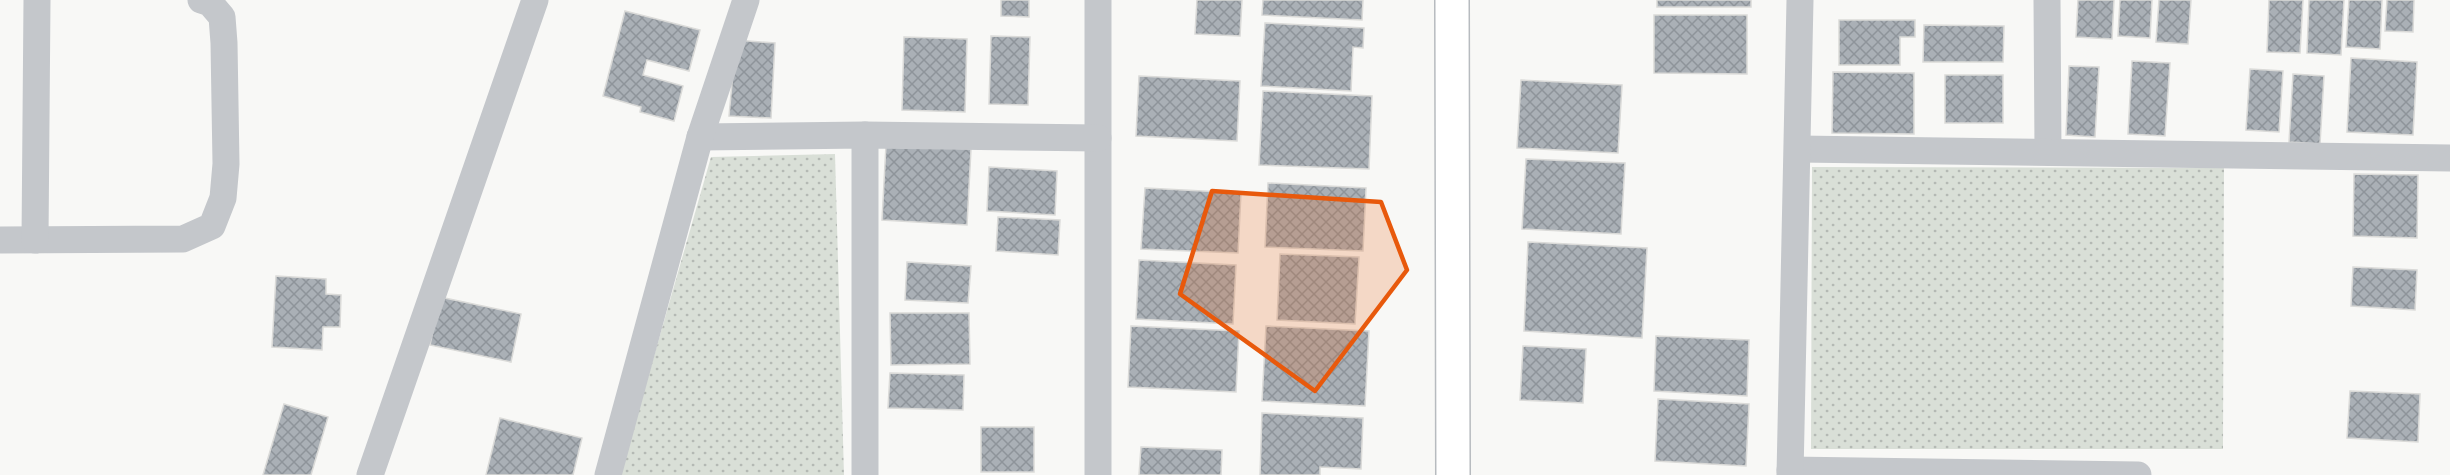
<svg xmlns="http://www.w3.org/2000/svg" width="2450" height="475" font-family="Manrope,sans-serif">
  <style>
    .grass { fill: url(#grass-dots) }
    .building { fill: url(#building-cross-hatch); stroke: #dadad8; stroke-width: 1.5 }
    .lines { fill: none; stroke-linecap: round; stroke-linejoin: round }
    .secondary-casing { stroke: #b7bbbf; stroke-width: 36 }
    .street { stroke: #c4c7cb; stroke-width: 27 }
    .secondary { stroke: #fff; stroke-width: 33 }
    .marked { fill: #e8590c; fill-opacity: 0.2; stroke: #e8590c; stroke-width: 4.5; stroke-linejoin: round }
  </style>
  <defs>
    <pattern id="grass-dots" width="8" height="8" patternUnits="userSpaceOnUse" patternTransform="scale(1.5)"><rect width="8" height="8" fill="#d9dfd7"/><path d="M2 2h.1M6 6h.1" fill="none" stroke="#b4b9b4" stroke-width="1.8" stroke-linecap="round"/></pattern>
    <pattern id="building-cross-hatch" width="8" height="8" patternUnits="userSpaceOnUse" patternTransform="scale(1.5)"><rect width="8" height="8" fill="#aab0b6"/><path d="M0 0l8 8M0 8l8-8" fill="none" stroke="#8e949a"/></pattern>
  </defs>
  <rect width="100%" height="100%" fill="#f8f8f6"/>
  <g class="grass">
    <path d="M 835,154 L 844,475 L 620,475 L 711,157 Z"/>
    <path d="M 1812,167 L 2224,168 L 2223,449 L 1811,449 Z"/>
  </g>
  <g class="building">
    <path d="M 1001,0 L 1029,0 L 1029,17 L 1001,16 Z"/>
    <path d="M 1197,0 L 1242,0 L 1240,36 L 1195,34 Z"/>
    <path d="M 1263,0 L 1363,0 L 1362,20 L 1262,15 Z"/>
    <rect x="1657" y="0" width="94" height="7"/>
    <path d="M 2078,0 L 2114,0 L 2112,39 L 2076,37 Z"/>
    <path d="M 2120,0 L 2152,0 L 2150,38 L 2118,36 Z"/>
    <path d="M 2159,0 L 2191,0 L 2188,44 L 2156,42 Z"/>
    <path d="M 2269,0 L 2303,0 L 2300,53 L 2267,52 Z"/>
    <path d="M 2309,0 L 2344,0 L 2341,55 L 2307,53 Z"/>
    <path d="M 2349,0 L 2382,0 L 2380,49 L 2346,47 Z"/>
    <path d="M 2387,0 L 2414,0 L 2413,32 L 2385,31 Z"/>
    <path d="M 625,11 L 700,30 L 689,71 L 647,60 L 643,75 L 683,86 L 674,121 L 640,112 L 641,107 L 603,96 Z"/>
    <path d="M 1654,15 L 1747,15 L 1747,74 L 1654,73 Z"/>
    <path d="M 1839,20 L 1915,20 L 1915,37 L 1900,37 L 1900,65 L 1839,65 Z"/>
    <path d="M 1265,23 L 1364,28 L 1363,48 L 1353,47 L 1351,91 L 1261,86 Z"/>
    <path d="M 1924,25 L 2004,26 L 2003,62 L 1923,62 Z"/>
    <path d="M 991,36 L 1030,37 L 1028,105 L 989,104 Z"/>
    <path d="M 904,37 L 967,39 L 965,112 L 902,110 Z"/>
    <path d="M 736,40 L 775,43 L 771,118 L 729,116 Z"/>
    <path d="M 2351,58 L 2417,62 L 2413,135 L 2347,132 Z"/>
    <path d="M 2132,61 L 2170,63 L 2165,136 L 2128,134 Z"/>
    <path d="M 2069,66 L 2099,67 L 2095,137 L 2066,135 Z"/>
    <path d="M 2250,69 L 2283,71 L 2279,132 L 2246,130 Z"/>
    <path d="M 1833,72 L 1914,73 L 1914,134 L 1832,133 Z"/>
    <path d="M 2293,74 L 2324,76 L 2320,144 L 2289,142 Z"/>
    <rect x="1945" y="75" width="58" height="48"/>
    <path d="M 1139,76 L 1240,81 L 1237,141 L 1136,136 Z"/>
    <path d="M 1521,80 L 1622,85 L 1618,153 L 1517,148 Z"/>
    <path d="M 1263,91 L 1372,96 L 1369,169 L 1259,165 Z"/>
    <path d="M 886,145 L 971,149 L 967,225 L 882,220 Z"/>
    <path d="M 1526,159 L 1625,163 L 1621,234 L 1522,229 Z"/>
    <path d="M 989,167 L 1057,171 L 1055,215 L 987,211 Z"/>
    <path d="M 2354,174 L 2418,175 L 2417,238 L 2353,236 Z"/>
    <path d="M 1268,183 L 1366,188 L 1363,251 L 1265,247 Z"/>
    <path d="M 1145,188 L 1241,193 L 1238,253 L 1141,249 Z"/>
    <path d="M 998,217 L 1060,220 L 1058,255 L 996,251 Z"/>
    <path d="M 1528,242 L 1647,248 L 1642,338 L 1524,331 Z"/>
    <path d="M 1280,254 L 1359,257 L 1355,324 L 1277,320 Z"/>
    <path d="M 1139,260 L 1236,265 L 1233,324 L 1136,319 Z"/>
    <path d="M 907,262 L 971,266 L 968,303 L 905,300 Z"/>
    <path d="M 2353,267 L 2417,270 L 2415,310 L 2351,306 Z"/>
    <path d="M 276,276 L 326,279 L 326,294 L 341,295 L 340,327 L 323,327 L 322,350 L 272,347 Z"/>
    <path d="M 440,297 L 521,314 L 511,362 L 430,345 Z"/>
    <path d="M 890,313 L 969,313 L 970,364 L 891,365 Z"/>
    <path d="M 1131,326 L 1239,331 L 1236,392 L 1128,387 Z"/>
    <path d="M 1266,326 L 1369,331 L 1365,406 L 1262,401 Z"/>
    <path d="M 1656,336 L 1749,340 L 1747,396 L 1654,391 Z"/>
    <path d="M 1523,346 L 1586,349 L 1583,403 L 1520,400 Z"/>
    <path d="M 890,373 L 964,375 L 963,410 L 888,408 Z"/>
    <path d="M 2350,391 L 2420,394 L 2418,442 L 2347,438 Z"/>
    <path d="M 1658,399 L 1749,404 L 1746,466 L 1655,461 Z"/>
    <path d="M 284,404 L 328,417 L 311,475 L 263,475 Z"/>
    <path d="M 1262,413 L 1363,418 L 1361,469 L 1320,467 L 1320,475 L 1260,475 Z"/>
    <path d="M 500,418 L 582,438 L 573,475 L 486,475 Z"/>
    <rect x="981" y="427" width="53" height="45"/>
    <path d="M 1141,447 L 1222,450 L 1221,475 L 1139,475 Z"/>
  </g>
  <g class="lines">
    <g class="secondary-casing">
      <path id="secondary" d="M 1452,0 L 1453,475"/>
    </g>
    <g class="street">
      <path d="M 1098,0 L 1098,475"/>
      <path d="M 2047,0 L 2048,152"/>
      <path d="M 865,135 L 865,475"/>
      <path d="M 700,137 L 865,135 L 1098,138"/>
      <path d="M 1799,149 L 2450,158"/>
      <path d="M 0,240 L 183,239 L 212,226 L 223,198 L 226,164 L 224,43 L 222,17 L 210,3 L 201,0"/>
      <path d="M 35,240 L 37,0"/>
      <path d="M 1790,470 L 2138,475"/>
      <path d="M 370,475 L 535,0"/>
      <path d="M 608,475 L 700,137 L 746,0"/>
      <path d="M 1790,475 L 1800,0"/>
    </g>
    <use href="#secondary" class="secondary"/>
  </g>
  <path class="marked" d="M 1212,191 L 1381,202 L 1407,270 L 1315,391 L 1180,294 Z"/>
</svg>
